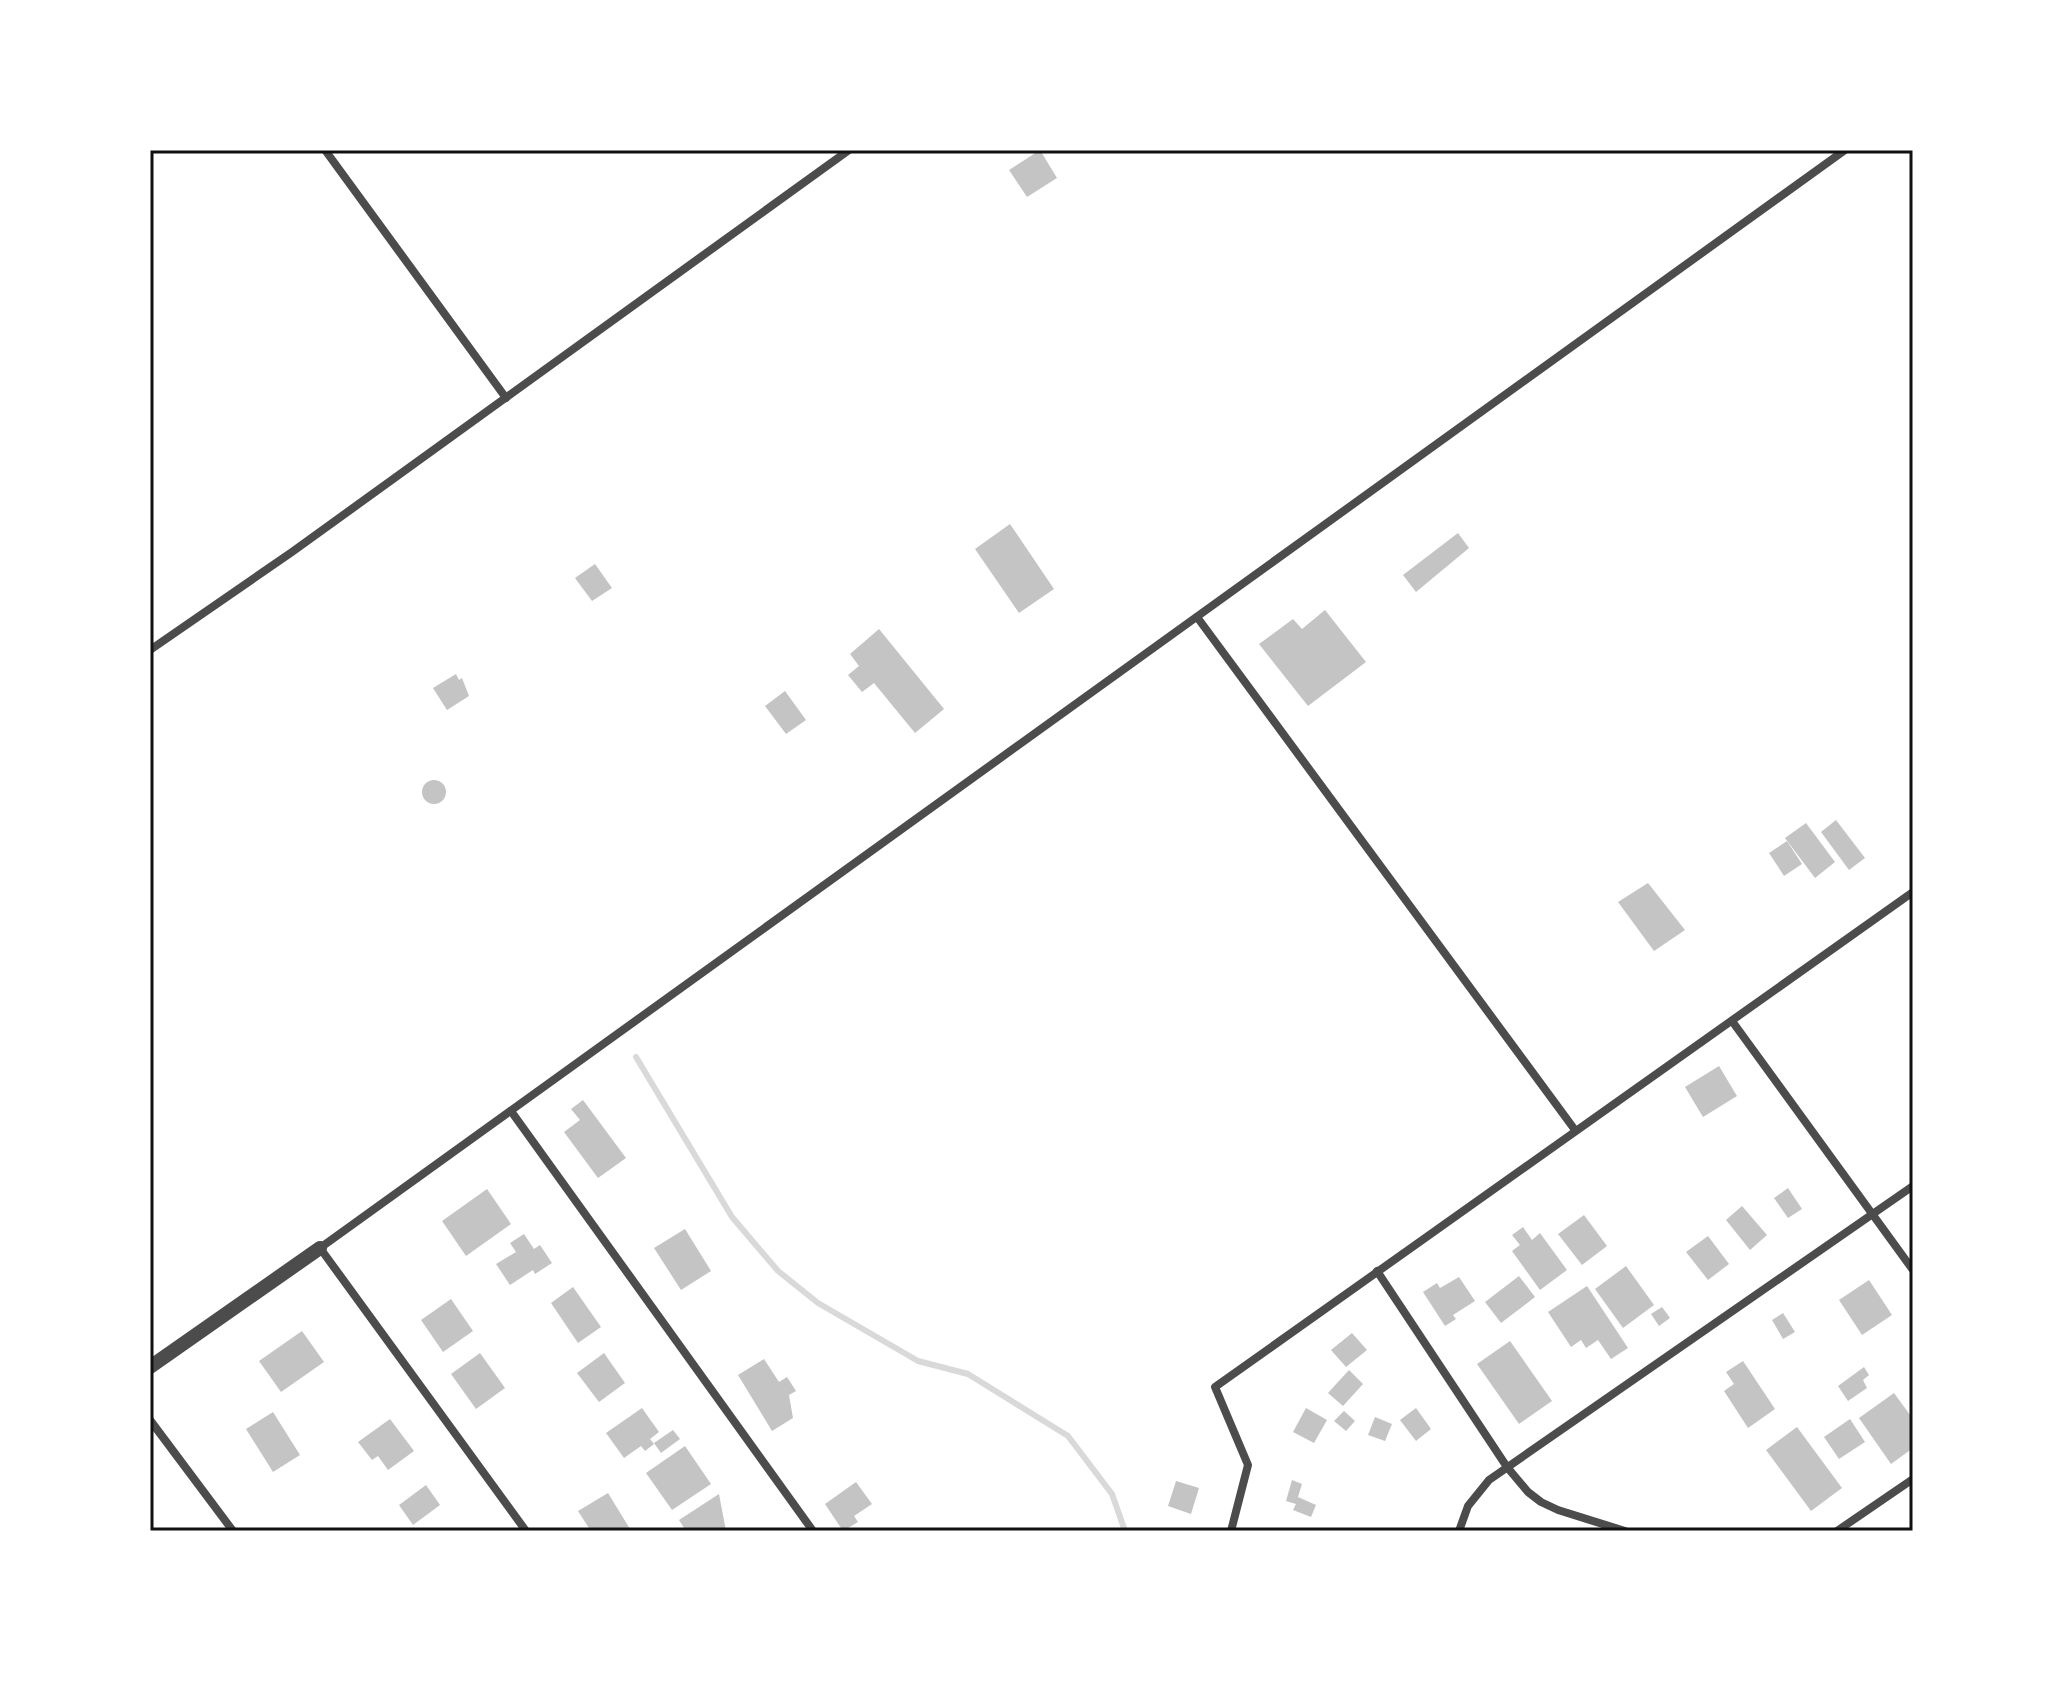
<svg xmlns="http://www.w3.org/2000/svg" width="2063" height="1681" font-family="'IBM Plex Serif',serif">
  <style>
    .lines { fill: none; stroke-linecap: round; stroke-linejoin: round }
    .stream { stroke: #d9d9d9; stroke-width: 6 }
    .building { fill: #c4c4c4 }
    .minor { stroke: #4c4c4c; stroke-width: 8 }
    .tertiary { stroke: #4c4c4c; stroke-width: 14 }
    .neatline { fill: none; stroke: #111; stroke-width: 3 }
  </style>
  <rect width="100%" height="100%" fill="#fff"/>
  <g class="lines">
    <path class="stream" d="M 636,1057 L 732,1217 L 778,1271 L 818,1303 L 918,1361 L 968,1374 L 1068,1436 L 1112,1494 L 1125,1531"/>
  </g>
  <g class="building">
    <path d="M 1040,150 L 1057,178 L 1027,197 L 1009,170 Z"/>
    <path d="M 1010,524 L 1054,589 L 1019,613 L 975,549 Z"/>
    <path d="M 1458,533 L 1469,548 L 1416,592 L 1403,575 Z"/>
    <path d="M 595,564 L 612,588 L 592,601 L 575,578 Z"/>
    <path d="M 1325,610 L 1366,662 L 1308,706 L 1259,644 L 1293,619 L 1302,629 Z"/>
    <path d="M 879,629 L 944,709 L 915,733 L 874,683 L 862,692 L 848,675 L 859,666 L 850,654 Z"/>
    <path d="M 456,674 L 459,680 L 462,678 L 469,696 L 447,710 L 433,688 Z"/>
    <path d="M 785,691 L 806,720 L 786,734 L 765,706 Z"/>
    <circle cx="434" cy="792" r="12"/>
    <path d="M 1836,820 L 1865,858 L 1849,870 L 1821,832 Z"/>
    <path d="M 1806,823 L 1835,862 L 1815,878 L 1785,838 Z"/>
    <path d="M 1787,841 L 1802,864 L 1784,876 L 1769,853 Z"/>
    <path d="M 1648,883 L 1685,930 L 1654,951 L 1618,902 Z"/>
    <path d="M 1719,1066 L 1737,1096 L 1703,1117 L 1685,1087 Z"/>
    <path d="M 583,1100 L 626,1158 L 598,1178 L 564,1132 L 580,1120 L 571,1109 Z"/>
    <path d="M 1788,1188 L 1802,1209 L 1788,1218 L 1774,1198 Z"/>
    <path d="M 487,1189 L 511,1224 L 466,1256 L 442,1221 Z"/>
    <path d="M 1742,1206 L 1767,1235 L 1750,1250 L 1726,1220 Z"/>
    <path d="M 1584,1215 L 1607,1246 L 1582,1265 L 1558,1234 Z"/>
    <path d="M 1523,1227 L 1532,1240 L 1540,1233 L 1567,1270 L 1540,1290 L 1512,1251 L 1520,1245 L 1512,1235 Z"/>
    <path d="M 685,1229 L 711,1271 L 681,1290 L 654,1248 Z"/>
    <path d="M 524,1234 L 534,1249 L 540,1245 L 552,1263 L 535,1274 L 533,1270 L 510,1285 L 496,1264 L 516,1252 L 510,1243 Z"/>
    <path d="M 1708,1236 L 1729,1264 L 1708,1280 L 1686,1252 Z"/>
    <path d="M 1626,1266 L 1654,1305 L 1623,1328 L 1595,1289 Z"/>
    <path d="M 1519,1276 L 1535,1297 L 1501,1323 L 1485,1302 Z"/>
    <path d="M 1459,1277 L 1475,1301 L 1453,1315 L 1456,1319 L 1445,1326 L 1423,1292 L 1437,1283 L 1440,1288 Z"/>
    <path d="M 1869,1280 L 1892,1315 L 1862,1335 L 1839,1300 Z"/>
    <path d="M 1587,1286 L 1628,1348 L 1611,1359 L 1598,1340 L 1586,1348 L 1581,1340 L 1571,1347 L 1548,1312 Z"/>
    <path d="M 573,1287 L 601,1327 L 578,1343 L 551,1303 Z"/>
    <path d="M 451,1299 L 473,1331 L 443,1352 L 421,1320 Z"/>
    <path d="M 1662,1307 L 1670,1318 L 1659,1326 L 1651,1314 Z"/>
    <path d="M 1783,1313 L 1795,1332 L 1783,1339 L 1772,1320 Z"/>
    <path d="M 302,1331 L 324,1362 L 281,1392 L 259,1361 Z"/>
    <path d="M 1352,1333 L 1367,1350 L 1346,1367 L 1331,1350 Z"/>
    <path d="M 1510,1341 L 1552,1401 L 1519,1424 L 1477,1364 Z"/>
    <path d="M 480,1353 L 505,1388 L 476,1409 L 451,1374 Z"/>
    <path d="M 604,1353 L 625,1383 L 599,1402 L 577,1373 Z"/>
    <path d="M 764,1359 L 779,1382 L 787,1377 L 796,1391 L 789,1395 L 793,1418 L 772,1431 L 738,1375 Z"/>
    <path d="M 1743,1361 L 1775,1409 L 1748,1428 L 1724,1391 L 1734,1384 L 1726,1372 Z"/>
    <path d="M 1864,1367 L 1869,1375 L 1863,1380 L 1867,1388 L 1848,1401 L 1838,1386 Z"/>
    <path d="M 1349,1370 L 1363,1384 L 1343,1406 L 1328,1393 Z"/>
    <path d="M 1894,1393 L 1913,1419 L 1913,1448 L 1891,1464 L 1859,1418 Z"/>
    <path d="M 642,1408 L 659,1432 L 650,1439 L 654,1444 L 645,1451 L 641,1446 L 624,1458 L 606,1433 Z"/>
    <path d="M 1306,1408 L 1327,1420 L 1314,1443 L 1293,1432 Z"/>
    <path d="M 1416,1408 L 1431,1429 L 1416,1441 L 1400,1420 Z"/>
    <path d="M 1344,1411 L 1355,1421 L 1346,1431 L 1334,1421 Z"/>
    <path d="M 273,1412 L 300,1455 L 273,1472 L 246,1429 Z"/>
    <path d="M 1375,1417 L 1392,1424 L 1385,1441 L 1368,1435 Z"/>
    <path d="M 390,1419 L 414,1451 L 388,1470 L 378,1456 L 372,1460 L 358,1442 Z"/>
    <path d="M 1850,1419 L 1865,1442 L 1839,1459 L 1824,1437 Z"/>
    <path d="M 1797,1427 L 1842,1488 L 1811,1511 L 1766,1450 Z"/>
    <path d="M 673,1430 L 680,1439 L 661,1453 L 654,1443 Z"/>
    <path d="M 685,1446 L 711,1484 L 672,1510 L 646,1473 Z"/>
    <path d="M 1292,1480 L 1302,1484 L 1298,1497 L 1316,1505 L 1311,1517 L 1293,1510 L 1296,1504 L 1286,1501 Z"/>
    <path d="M 1176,1481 L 1199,1488 L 1191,1514 L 1168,1506 Z"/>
    <path d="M 856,1482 L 872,1504 L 854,1516 L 858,1522 L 843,1531 L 825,1504 Z"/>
    <path d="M 426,1485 L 440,1505 L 413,1525 L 399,1505 Z"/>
    <path d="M 608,1493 L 630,1529 L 584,1531 L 589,1528 L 578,1511 Z"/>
    <path d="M 719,1494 L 726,1531 L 686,1531 L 679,1520 Z"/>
  </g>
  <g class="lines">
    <g class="minor">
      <path d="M 325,150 L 506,398"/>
      <path d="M 1197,617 L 1575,1130"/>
      <path d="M 150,650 L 292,552 L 849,150"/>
      <path d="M 1732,1021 L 1913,1270"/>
      <path d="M 511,1111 L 813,1531"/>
      <path d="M 1377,1271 L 1507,1467 L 1528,1492 L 1541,1502 L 1558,1510 L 1625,1531"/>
      <path d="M 150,1420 L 233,1531"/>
      <path d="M 526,1531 L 320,1248 L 1845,150"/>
      <path d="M 1231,1531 L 1248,1465 L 1215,1387 L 1913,892"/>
      <path d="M 1459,1531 L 1468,1506 L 1489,1480 L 1913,1186"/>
      <path d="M 1837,1531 L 1913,1479"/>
    </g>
    <path class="tertiary" d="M 150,1367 L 320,1248"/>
  </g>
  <rect width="2063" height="1681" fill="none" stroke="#ffffff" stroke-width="304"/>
  <rect x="152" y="152" width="1759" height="1377" class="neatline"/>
</svg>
